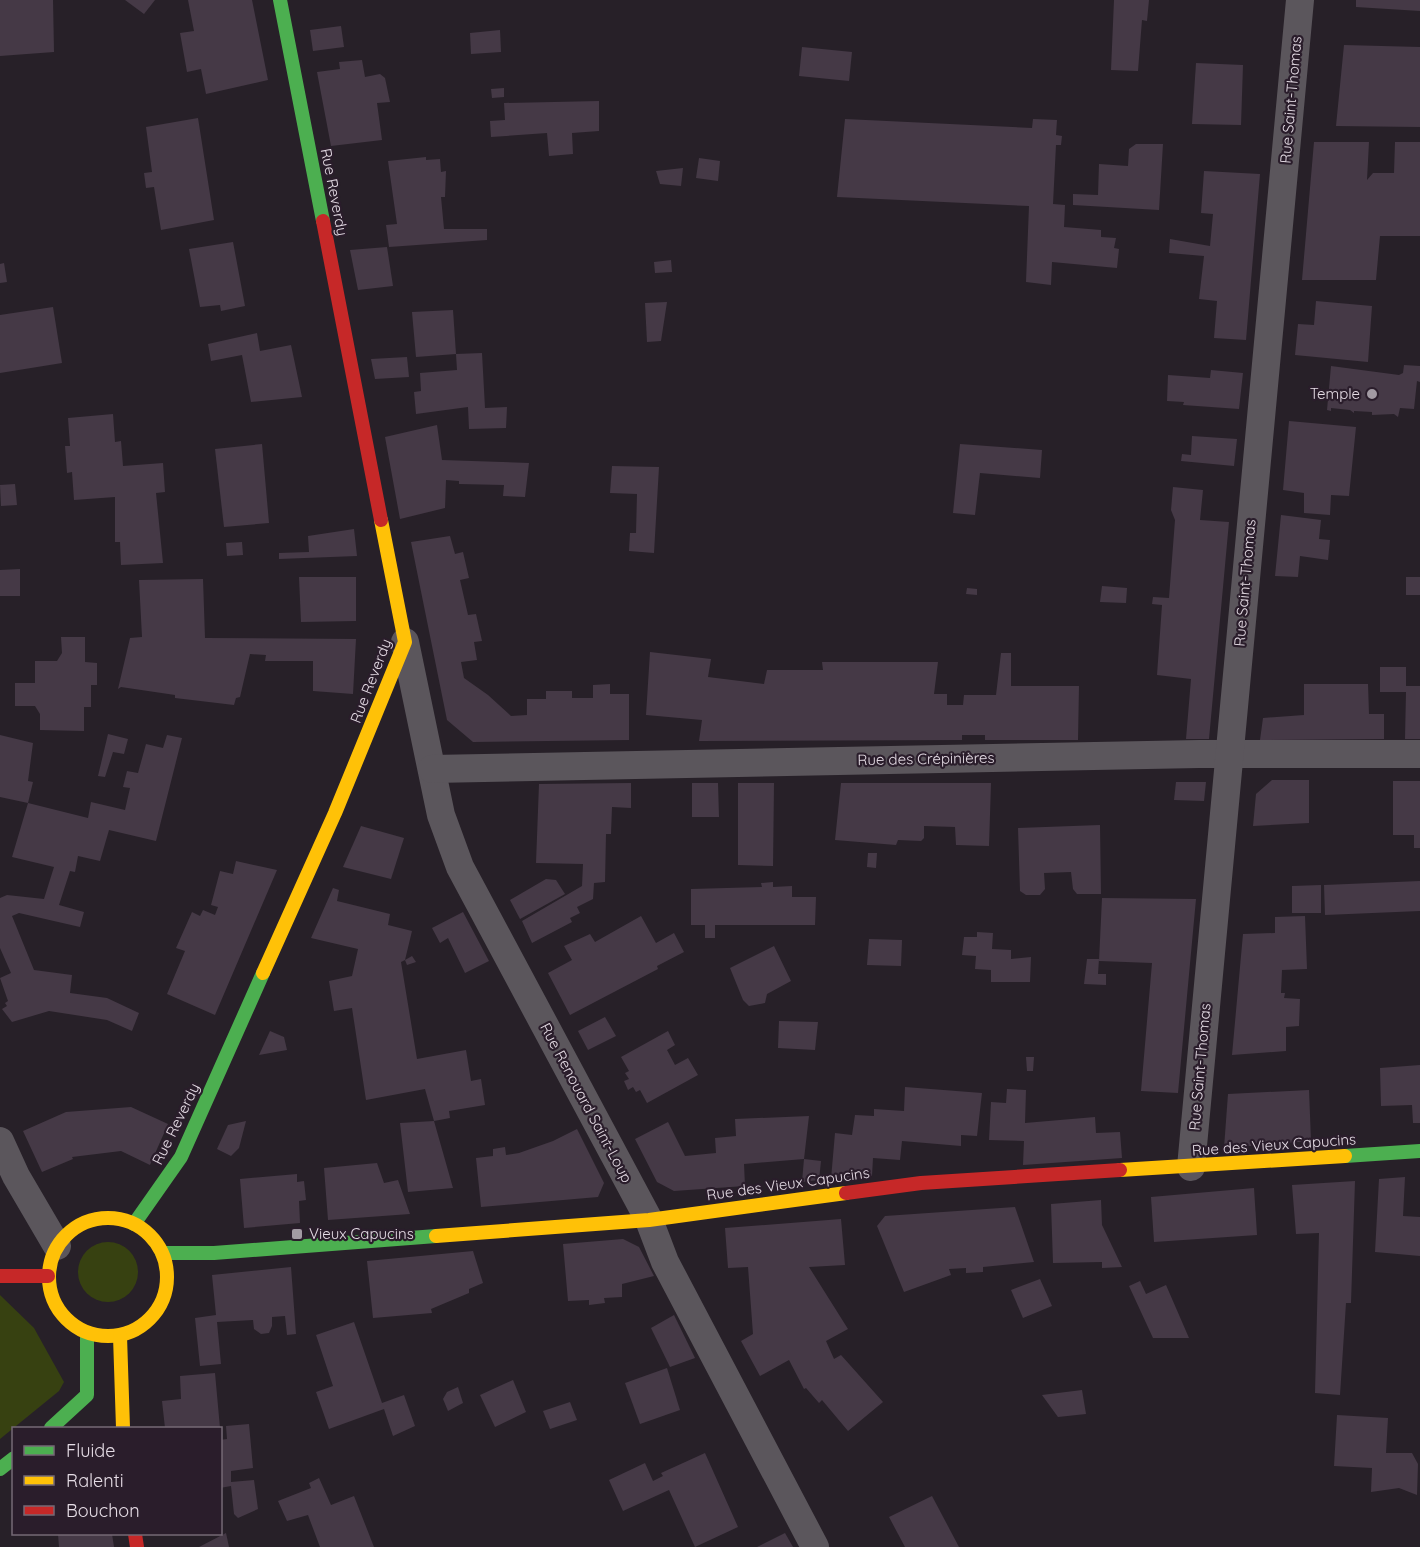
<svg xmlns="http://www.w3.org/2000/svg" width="1420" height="1547" font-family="Quicksand,sans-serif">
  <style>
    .green { fill: #374111 }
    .building { fill: #453946 }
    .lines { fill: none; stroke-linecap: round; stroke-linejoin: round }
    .street { stroke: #5b565c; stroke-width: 28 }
    .fast { stroke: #4caf50; stroke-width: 14 }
    .slow { stroke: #ffc107; stroke-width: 14 }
    .jam { stroke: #c62828; stroke-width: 14 }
    .poi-dot { fill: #a29aa3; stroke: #2a1d2b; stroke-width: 2 }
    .labels { text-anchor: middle; stroke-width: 4.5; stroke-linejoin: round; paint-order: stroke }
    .street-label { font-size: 15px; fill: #e5dce5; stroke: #2a1d2b }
    .poi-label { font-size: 15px; fill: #e5dce5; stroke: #2a1d2b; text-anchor: end }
  </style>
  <rect width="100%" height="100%" fill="#272028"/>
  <g class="green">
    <circle cx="108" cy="1272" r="30"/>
    <path d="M 0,1295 L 34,1328 L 64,1382 L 59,1391 L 0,1439 Z"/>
  </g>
  <g class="building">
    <path d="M 0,0 L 53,0 L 54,52 L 0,56 Z"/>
    <path d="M 125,0 L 155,0 L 144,14 Z"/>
    <path d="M 188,0 L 252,0 L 268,80 L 206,94 L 201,69 L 187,72 L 180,33 L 194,31 Z"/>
    <path d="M 1114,0 L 1149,0 L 1147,21 L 1142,20 L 1138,71 L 1111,70 Z"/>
    <path d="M 1356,0 L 1420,0 L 1420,11 L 1356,7 Z"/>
    <path d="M 341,26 L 344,47 L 313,51 L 310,30 Z"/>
    <path d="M 500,30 L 501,52 L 471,54 L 470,33 Z"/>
    <path d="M 1344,45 L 1420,47 L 1420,127 L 1336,126 Z"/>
    <path d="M 802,47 L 852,52 L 849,81 L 799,76 Z"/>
    <path d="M 362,60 L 365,77 L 380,74 L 385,78 L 390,102 L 377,103 L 382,140 L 331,146 L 317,72 L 340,69 L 339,62 Z"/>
    <path d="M 1196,63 L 1243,65 L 1241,125 L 1192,124 Z"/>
    <path d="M 504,88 L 504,97 L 492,98 L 491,89 Z"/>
    <path d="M 599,101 L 599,131 L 572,133 L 573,154 L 549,156 L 547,133 L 491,137 L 490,121 L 505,120 L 504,103 Z"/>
    <path d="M 198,118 L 214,220 L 161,230 L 154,187 L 146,188 L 144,173 L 152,172 L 146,127 Z"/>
    <path d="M 845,119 L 1032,128 L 1033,119 L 1057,120 L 1056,135 L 1062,136 L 1061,145 L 1056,145 L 1053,204 L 1065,205 L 1064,227 L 1101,230 L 1101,237 L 1116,238 L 1114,248 L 1119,249 L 1117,268 L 1052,262 L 1051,285 L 1026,282 L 1029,206 L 837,197 Z"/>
    <path d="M 1314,142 L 1369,142 L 1367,180 L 1373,173 L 1394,173 L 1395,142 L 1420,142 L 1420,236 L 1380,236 L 1376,280 L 1302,280 Z"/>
    <path d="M 1136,144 L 1163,144 L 1159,210 L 1073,205 L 1073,194 L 1098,195 L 1099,164 L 1128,166 L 1129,149 Z"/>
    <path d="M 426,157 L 426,160 L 440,159 L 441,172 L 446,171 L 445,197 L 441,197 L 444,229 L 487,229 L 487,240 L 389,247 L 386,225 L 397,224 L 388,161 Z"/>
    <path d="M 699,158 L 720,161 L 718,181 L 696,178 Z"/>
    <path d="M 683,168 L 681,186 L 660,184 L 656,171 Z"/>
    <path d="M 1204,171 L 1260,174 L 1246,340 L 1214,338 L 1217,301 L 1199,299 L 1204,256 L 1169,253 L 1170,239 L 1210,246 L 1213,214 L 1201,213 Z"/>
    <path d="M 233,242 L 245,306 L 221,311 L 220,305 L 200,307 L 189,249 Z"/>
    <path d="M 387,247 L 393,286 L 358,290 L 350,250 Z"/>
    <path d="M 671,260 L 672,272 L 655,273 L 654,262 Z"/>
    <path d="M 4,263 L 7,282 L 0,283 L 0,264 Z"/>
    <path d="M 1316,301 L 1372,306 L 1368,362 L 1295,355 L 1298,324 L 1314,325 Z"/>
    <path d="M 667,302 L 661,341 L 647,342 L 645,303 Z"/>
    <path d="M 53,307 L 62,363 L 0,373 L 0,315 Z"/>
    <path d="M 453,310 L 456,354 L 416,357 L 412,312 Z"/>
    <path d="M 257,333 L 260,351 L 291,345 L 302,397 L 251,402 L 242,355 L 211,361 L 208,344 Z"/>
    <path d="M 482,353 L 485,408 L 507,407 L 506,428 L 469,429 L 468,407 L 416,414 L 414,392 L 421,391 L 420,373 L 457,370 L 456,354 Z"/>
    <path d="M 407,357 L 409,377 L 375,379 L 371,359 Z"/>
    <path d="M 1404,365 L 1420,366 L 1420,382 L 1417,381 L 1414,409 L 1400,408 L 1398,417 L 1394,414 L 1372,415 L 1372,412 L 1354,411 L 1354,413 L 1350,410 L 1331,408 L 1331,411 L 1327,410 L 1331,366 L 1399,375 L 1403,373 Z"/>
    <path d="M 1211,370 L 1243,373 L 1239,409 L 1183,405 L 1184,402 L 1167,401 L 1168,375 L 1210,378 Z"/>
    <path d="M 113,414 L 115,442 L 121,441 L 123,466 L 163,463 L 165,492 L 156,493 L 163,563 L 121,565 L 120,542 L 115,542 L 115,497 L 74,500 L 72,472 L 67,473 L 65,446 L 70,446 L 68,418 Z"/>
    <path d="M 1289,421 L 1356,427 L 1349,496 L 1331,495 L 1330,515 L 1304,513 L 1304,493 L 1283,490 Z"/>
    <path d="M 437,425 L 442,460 L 529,463 L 525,497 L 503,496 L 504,485 L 459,484 L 459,481 L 446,480 L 445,508 L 400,519 L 385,437 Z"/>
    <path d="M 1192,436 L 1237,439 L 1234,466 L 1181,461 L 1182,454 L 1191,455 Z"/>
    <path d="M 262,444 L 269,523 L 224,527 L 215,449 Z"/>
    <path d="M 960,444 L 1042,450 L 1040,478 L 980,473 L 975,515 L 953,513 Z"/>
    <path d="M 612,466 L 659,467 L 654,553 L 629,551 L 630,533 L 636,533 L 637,494 L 610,493 Z"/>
    <path d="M 15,484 L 17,505 L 1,506 L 0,485 Z"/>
    <path d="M 1173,487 L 1203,490 L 1200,520 L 1229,522 L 1209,739 L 1186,739 L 1191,679 L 1157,675 L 1162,605 L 1152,604 L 1153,597 L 1169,598 L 1175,520 L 1171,510 Z"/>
    <path d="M 1281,515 L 1321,520 L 1319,539 L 1330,540 L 1328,560 L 1300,556 L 1298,577 L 1275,576 Z"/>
    <path d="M 354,529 L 357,556 L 279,559 L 279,553 L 309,552 L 308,536 Z"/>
    <path d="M 450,536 L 455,554 L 463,552 L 469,578 L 460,580 L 468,615 L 476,614 L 482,641 L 474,642 L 477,660 L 461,662 L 464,678 L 488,695 L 511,716 L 527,715 L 527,699 L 546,699 L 546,691 L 572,691 L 572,698 L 593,698 L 593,685 L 610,684 L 610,694 L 629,694 L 629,740 L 473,742 L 447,720 L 411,542 Z"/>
    <path d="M 242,542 L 243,555 L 227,556 L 226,543 Z"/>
    <path d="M 20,569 L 20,596 L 0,596 L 0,570 Z"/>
    <path d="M 299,577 L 356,577 L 356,621 L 301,622 Z"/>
    <rect x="1406" y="577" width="14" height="18"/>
    <path d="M 203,579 L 205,638 L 356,639 L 353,694 L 313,691 L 313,661 L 265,661 L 266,655 L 250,654 L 240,697 L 236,698 L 234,705 L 175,698 L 175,695 L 121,687 L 118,689 L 130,638 L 142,637 L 139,580 Z"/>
    <path d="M 1102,586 L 1127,588 L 1126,603 L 1100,602 Z"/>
    <path d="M 967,588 L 977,589 L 977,595 L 966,594 Z"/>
    <path d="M 61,637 L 85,637 L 85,662 L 97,663 L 97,685 L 91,685 L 91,707 L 84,707 L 84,731 L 40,730 L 40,714 L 35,706 L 15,706 L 15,683 L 35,683 L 35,661 L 57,661 L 62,653 Z"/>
    <path d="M 650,652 L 711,659 L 708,677 L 764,684 L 767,670 L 823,670 L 822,662 L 938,662 L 934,694 L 947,694 L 947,705 L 963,705 L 964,695 L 996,695 L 1001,653 L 1011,653 L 1011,686 L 1079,686 L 1078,740 L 985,740 L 985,735 L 962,735 L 962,740 L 699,741 L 702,720 L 646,715 Z"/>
    <path d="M 1380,667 L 1406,667 L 1406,686 L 1420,686 L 1420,739 L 1405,739 L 1406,692 L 1380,692 Z"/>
    <path d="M 1304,684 L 1368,684 L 1369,714 L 1384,714 L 1384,739 L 1260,740 L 1263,718 L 1304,715 Z"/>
    <path d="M 108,734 L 128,739 L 124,754 L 113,752 L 105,777 L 98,776 Z"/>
    <path d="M 0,735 L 33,743 L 28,781 L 33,782 L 28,803 L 0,797 Z"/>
    <path d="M 167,735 L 182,738 L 156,841 L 109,830 L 100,861 L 78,856 L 75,872 L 70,871 L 59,905 L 84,912 L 80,927 L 19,913 L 12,916 L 34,970 L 72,975 L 70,993 L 107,998 L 139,1013 L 132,1031 L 107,1020 L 49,1011 L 12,1022 L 2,1009 L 7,1006 L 5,1003 L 8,1001 L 0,978 L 11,973 L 0,948 L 0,898 L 7,895 L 44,899 L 54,867 L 12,857 L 28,803 L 88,818 L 91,802 L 125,810 L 130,788 L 123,787 L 127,771 L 138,773 L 146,744 L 163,748 Z"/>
    <path d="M 1272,780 L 1309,780 L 1309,823 L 1253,826 L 1256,794 Z"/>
    <path d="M 1393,781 L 1420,781 L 1420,848 L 1414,848 L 1414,835 L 1393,835 Z"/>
    <path d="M 1176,782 L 1206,782 L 1204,801 L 1174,800 Z"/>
    <path d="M 631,783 L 631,808 L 612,807 L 611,834 L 606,834 L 605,882 L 594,883 L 593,899 L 577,907 L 580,913 L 570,918 L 572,922 L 532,943 L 522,921 L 582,886 L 583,864 L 536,863 L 539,784 Z"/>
    <path d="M 692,783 L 718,783 L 719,817 L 692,817 Z"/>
    <path d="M 738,783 L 774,783 L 773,866 L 738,865 Z"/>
    <path d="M 841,783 L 991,783 L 989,846 L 956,845 L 955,827 L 924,826 L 924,838 L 921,841 L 898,840 L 896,845 L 835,840 Z"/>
    <path d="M 1100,825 L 1101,894 L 1077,894 L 1073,889 L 1071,872 L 1044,873 L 1045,889 L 1040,895 L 1026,895 L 1020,891 L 1018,828 Z"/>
    <path d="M 361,826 L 404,838 L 391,879 L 343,867 Z"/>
    <path d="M 868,853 L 877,853 L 876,868 L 867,867 Z"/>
    <path d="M 236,861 L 277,870 L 215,1015 L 167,994 L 185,951 L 176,948 L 192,912 L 200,916 L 203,910 L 215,915 L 218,907 L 211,905 L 220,871 L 233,874 Z"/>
    <path d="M 546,879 L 556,880 L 565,894 L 520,919 L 510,900 Z"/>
    <path d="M 1420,881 L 1420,911 L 1325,915 L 1324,885 Z"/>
    <path d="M 773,882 L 773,887 L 792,886 L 792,897 L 816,897 L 815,925 L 715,925 L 715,938 L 705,938 L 705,925 L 691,925 L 691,889 L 762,887 L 761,883 Z"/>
    <path d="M 1321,885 L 1321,913 L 1292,913 L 1292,886 Z"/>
    <path d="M 333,888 L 339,890 L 337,901 L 390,914 L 388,925 L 412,931 L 405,960 L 412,956 L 416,962 L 407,965 L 405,960 L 401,962 L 417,1059 L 466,1050 L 471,1081 L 481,1079 L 485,1105 L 449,1111 L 450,1118 L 434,1121 L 453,1188 L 408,1192 L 400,1123 L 434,1121 L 425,1089 L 366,1100 L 352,1008 L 334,1011 L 329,981 L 352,976 L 358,949 L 311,938 Z"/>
    <path d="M 1102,898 L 1196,899 L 1178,1093 L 1141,1091 L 1152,963 L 1099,961 Z"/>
    <path d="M 463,912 L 489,961 L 465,973 L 448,938 L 440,943 L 432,928 Z"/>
    <path d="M 641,916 L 656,943 L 674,933 L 684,952 L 657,966 L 658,969 L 570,1015 L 548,973 L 572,960 L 564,946 L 590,934 L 595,942 Z"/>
    <path d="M 1305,916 L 1307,969 L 1282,970 L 1281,993 L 1285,993 L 1284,998 L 1300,999 L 1299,1026 L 1286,1027 L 1286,1051 L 1232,1055 L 1243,934 L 1275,933 L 1275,917 Z"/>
    <path d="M 977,932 L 993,933 L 992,949 L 1011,950 L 1011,959 L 1031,957 L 1030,982 L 991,982 L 991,970 L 975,969 L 976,956 L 962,955 L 964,937 L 977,937 Z"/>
    <path d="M 869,939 L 902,940 L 901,966 L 867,965 Z"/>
    <path d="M 774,946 L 791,981 L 767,994 L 765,1003 L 749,1006 L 743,1000 L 730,968 Z"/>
    <path d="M 1087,959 L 1099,959 L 1098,974 L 1106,974 L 1106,985 L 1084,984 Z"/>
    <path d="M 605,1017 L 616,1036 L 588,1050 L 578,1031 Z"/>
    <path d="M 779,1021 L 818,1022 L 815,1050 L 778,1048 Z"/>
    <path d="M 270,1031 L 284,1037 L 287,1050 L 259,1055 Z"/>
    <path d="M 668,1031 L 675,1045 L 667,1050 L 675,1065 L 688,1058 L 698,1075 L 647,1103 L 640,1090 L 636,1092 L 633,1087 L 628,1090 L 624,1081 L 629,1079 L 625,1073 L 629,1071 L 621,1057 Z"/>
    <path d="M 1026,1057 L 1034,1057 L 1033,1071 L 1027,1071 Z"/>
    <path d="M 1420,1065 L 1420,1123 L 1413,1123 L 1412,1105 L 1381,1106 L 1380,1068 Z"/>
    <path d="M 905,1087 L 982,1093 L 977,1136 L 961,1135 L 961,1146 L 902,1141 L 900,1160 L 873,1158 L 872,1176 L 831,1179 L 835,1133 L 852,1135 L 855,1115 L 874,1116 L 874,1109 L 904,1111 Z"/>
    <path d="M 1007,1089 L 1026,1090 L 1025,1123 L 1095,1117 L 1096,1133 L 1120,1132 L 1122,1158 L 1023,1165 L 1024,1141 L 989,1140 L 991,1102 L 1006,1103 Z"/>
    <path d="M 1309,1090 L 1311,1141 L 1224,1148 L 1228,1094 Z"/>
    <path d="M 131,1107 L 168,1124 L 150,1165 L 121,1151 L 72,1157 L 73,1159 L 42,1172 L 23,1131 L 66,1112 Z"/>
    <path d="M 809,1116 L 804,1159 L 744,1164 L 745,1186 L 674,1191 L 657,1182 L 635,1139 L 668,1122 L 685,1156 L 716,1153 L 715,1138 L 736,1136 L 735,1119 Z"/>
    <path d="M 246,1121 L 239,1148 L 231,1156 L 217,1149 L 228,1125 Z"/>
    <path d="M 577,1129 L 604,1183 L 598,1197 L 481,1207 L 476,1158 L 493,1156 L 493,1149 L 505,1147 L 506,1155 L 519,1153 L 553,1141 Z"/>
    <path d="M 804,1159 L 821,1161 L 819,1180 L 802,1182 Z"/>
    <path d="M 377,1163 L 384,1183 L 398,1180 L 410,1214 L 328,1220 L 324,1168 Z"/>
    <path d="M 297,1174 L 297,1182 L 304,1181 L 306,1200 L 299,1201 L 300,1223 L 244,1228 L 240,1179 Z"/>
    <path d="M 1405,1177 L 1403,1216 L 1420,1217 L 1420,1256 L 1375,1252 L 1379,1179 Z"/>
    <path d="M 1355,1181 L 1351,1303 L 1346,1303 L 1340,1395 L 1315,1393 L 1319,1233 L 1296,1234 L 1292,1185 Z"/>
    <path d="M 1254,1188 L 1257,1235 L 1154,1242 L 1151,1197 Z"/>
    <path d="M 1101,1200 L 1102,1225 L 1122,1267 L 1102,1268 L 1102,1262 L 1053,1263 L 1051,1204 Z"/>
    <path d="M 1015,1207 L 1034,1262 L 983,1267 L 983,1272 L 966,1273 L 966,1268 L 949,1269 L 951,1275 L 904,1292 L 877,1226 L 885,1216 Z"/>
    <path d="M 841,1219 L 845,1265 L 809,1267 L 848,1329 L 826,1341 L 834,1359 L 841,1355 L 883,1402 L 848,1431 L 822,1400 L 819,1403 L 806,1388 L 804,1389 L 789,1360 L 760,1376 L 741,1341 L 753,1334 L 748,1267 L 728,1268 L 725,1228 Z"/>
    <path d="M 623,1239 L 639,1247 L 654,1276 L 622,1284 L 622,1297 L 604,1298 L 605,1303 L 589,1305 L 589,1300 L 568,1301 L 563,1244 Z"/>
    <path d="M 473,1251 L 483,1283 L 469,1289 L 469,1293 L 431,1309 L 432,1313 L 373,1318 L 367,1261 Z"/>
    <path d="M 291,1267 L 296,1334 L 287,1335 L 285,1316 L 272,1317 L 272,1326 L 269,1333 L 261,1334 L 254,1329 L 253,1320 L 217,1322 L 221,1364 L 200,1366 L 195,1318 L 216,1315 L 212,1275 Z"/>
    <path d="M 1040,1279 L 1052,1306 L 1023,1318 L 1011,1290 Z"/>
    <path d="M 1140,1281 L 1146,1294 L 1166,1285 L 1189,1338 L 1153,1338 L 1129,1286 Z"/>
    <path d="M 674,1315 L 695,1358 L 670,1367 L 651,1328 Z"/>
    <path d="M 354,1322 L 382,1403 L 404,1395 L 415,1426 L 393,1436 L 384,1409 L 329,1429 L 316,1392 L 333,1386 L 316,1335 Z"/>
    <path d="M 667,1368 L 680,1410 L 640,1424 L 625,1383 Z"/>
    <path d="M 215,1373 L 220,1428 L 165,1428 L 162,1401 L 181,1399 L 180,1376 Z"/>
    <path d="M 513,1380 L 526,1412 L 495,1427 L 480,1395 Z"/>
    <path d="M 458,1387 L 463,1403 L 448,1411 L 443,1399 L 447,1392 Z"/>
    <path d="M 1082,1390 L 1086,1414 L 1058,1417 L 1042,1395 Z"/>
    <path d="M 570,1402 L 577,1420 L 550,1429 L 543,1411 Z"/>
    <path d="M 1337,1415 L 1388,1418 L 1386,1453 L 1412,1453 L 1418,1464 L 1417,1495 L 1399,1488 L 1371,1492 L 1372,1468 L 1334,1466 Z"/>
    <path d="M 249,1424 L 253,1468 L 231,1471 L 231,1482 L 254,1480 L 258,1509 L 238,1518 L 234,1514 L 231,1486 L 220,1488 L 220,1440 L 227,1439 L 226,1426 Z"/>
    <path d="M 705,1453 L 738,1527 L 695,1547 L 669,1490 L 623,1511 L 609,1480 L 645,1463 L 653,1481 L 663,1476 L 661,1473 Z"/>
    <path d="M 319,1478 L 331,1505 L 354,1496 L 374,1547 L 320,1547 L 308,1515 L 287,1521 L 278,1501 L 311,1488 L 309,1483 Z"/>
    <path d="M 932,1496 L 959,1547 L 905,1547 L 889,1517 Z"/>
    <path d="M 226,1533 L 229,1547 L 199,1547 Z"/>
    <path d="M 785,1533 L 793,1547 L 757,1547 Z"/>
    <path d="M 58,1534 L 112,1534 L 114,1547 L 59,1547 Z"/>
  </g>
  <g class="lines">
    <g class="street">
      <path d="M 405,642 L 441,815 L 460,867 L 649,1220 L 665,1262 L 815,1547"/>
      <path d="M 432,769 L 1199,754 L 1420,754"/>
      <path d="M 0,1141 L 16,1176 L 57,1246"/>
      <path d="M 1191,1167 L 1300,0"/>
    </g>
    <g class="fast">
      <path d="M 280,0 L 323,221"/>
      <path d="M 1345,1156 L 1420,1151"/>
      <path d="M 134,1224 L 181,1157 L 263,973"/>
      <path d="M 162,1253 L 214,1253 L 436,1236"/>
      <path d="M 51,1428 L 87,1395 L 87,1334"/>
      <path d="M 0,1469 L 14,1458"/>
    </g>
    <g class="slow">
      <path d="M 263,973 L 335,813 L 405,642 L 381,520"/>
      <path d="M 1120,1170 L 1345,1156"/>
      <circle cx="108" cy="1277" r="59"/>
      <path d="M 436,1236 L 649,1220 L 846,1193"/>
      <path d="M 120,1336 L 123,1428"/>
    </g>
    <g class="jam">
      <path d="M 323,221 L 381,520"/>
      <path d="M 846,1193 L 921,1183 L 1120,1170"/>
      <path d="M 0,1276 L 48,1276"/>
      <path d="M 135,1534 L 137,1547"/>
    </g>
  </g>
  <g class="poi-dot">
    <circle cx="1372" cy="394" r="6"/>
    <rect x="291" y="1228" width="12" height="12" rx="3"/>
  </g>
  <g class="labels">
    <g class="street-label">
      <text transform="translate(1291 100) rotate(-85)" y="5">Rue Saint-Thomas</text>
      <text transform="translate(334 192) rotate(79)" y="5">Rue Reverdy</text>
      <text transform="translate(1245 583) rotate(-85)" y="5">Rue Saint-Thomas</text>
      <text transform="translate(371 681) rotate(-69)" y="5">Rue Reverdy</text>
      <text transform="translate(926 759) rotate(-1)" y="5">Rue des Crépinières</text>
      <text transform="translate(1200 1067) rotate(-85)" y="5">Rue Saint-Thomas</text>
      <text transform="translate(586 1103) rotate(62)" y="5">Rue Renouard Saint-Loup</text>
      <text transform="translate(176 1124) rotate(-64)" y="5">Rue Reverdy</text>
      <text transform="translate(1274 1145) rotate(-4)" y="5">Rue des Vieux Capucins</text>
      <text transform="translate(788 1184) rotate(-8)" y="5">Rue des Vieux Capucins</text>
    </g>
    <g class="poi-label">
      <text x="1360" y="399">Temple</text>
      <text x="309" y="1239" text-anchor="start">Vieux Capucins</text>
    </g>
  </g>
  <rect x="12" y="1427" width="210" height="108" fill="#2a1d2b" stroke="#756975" stroke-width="1.5"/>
  <rect x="24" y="1446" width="30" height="9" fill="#4caf50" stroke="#756975" stroke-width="1.5"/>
  <text x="66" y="1457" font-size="18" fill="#e5dce5">Fluide</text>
  <rect x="24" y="1476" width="30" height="9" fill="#ffc107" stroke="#756975" stroke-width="1.5"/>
  <text x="66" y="1487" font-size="18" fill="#e5dce5">Ralenti</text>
  <rect x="24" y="1506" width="30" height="9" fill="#c62828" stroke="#756975" stroke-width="1.5"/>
  <text x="66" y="1517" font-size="18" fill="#e5dce5">Bouchon</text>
</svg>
